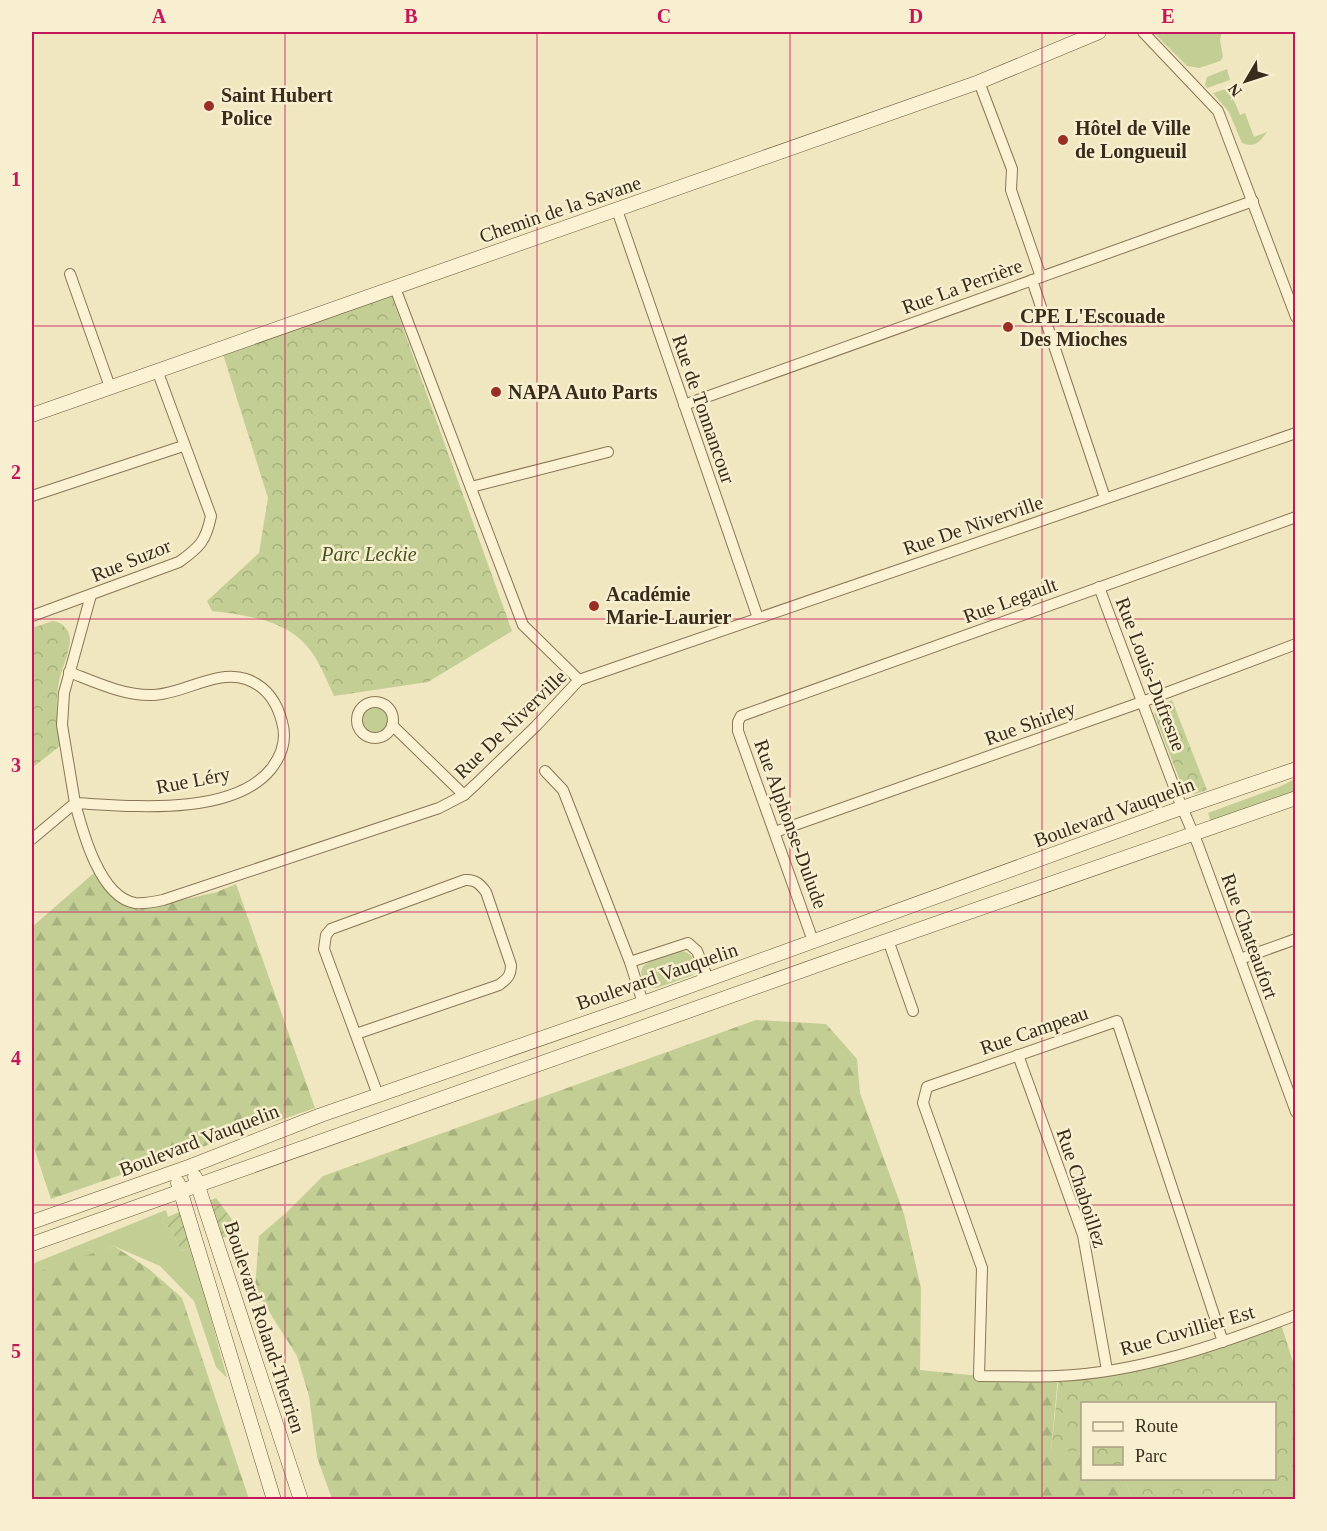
<svg xmlns="http://www.w3.org/2000/svg" width="1327" height="1531" font-family="'Times New Roman',serif">
  <style>
    .grass { fill: #c2ce93 }
    .forest { fill: url(#forest-firs) }
    .park { fill: url(#park-crowns) }
    .garden { fill: url(#garden-furrows) }
    .lines { fill: none; stroke-linecap: round; stroke-linejoin: round }
    .street-casing { stroke: #897657; stroke-width: 12 }
    .secondary-casing { stroke: #6b573a; stroke-width: 15 }
    .street { stroke: #faf2d3; stroke-width: 10 }
    .secondary { stroke: #faf2d3; stroke-width: 14 }
    .grid { fill: none; stroke: #c2185b; stroke-width: 1.5; stroke-opacity: 0.55 }
    .poi-dot { fill: #9b2e24; stroke: #f7efcf; stroke-width: 2 }
    .labels { text-anchor: middle; stroke-width: 5; stroke-linejoin: round; paint-order: stroke }
    .poi-label { font-size: 20px; font-weight: bold; fill: #382c1c; stroke: #f7efcf; text-anchor: start }
    .street-label { font-size: 20px; fill: #382c1c; stroke: #f7efcf }
    .park-label { font-size: 20px; font-style: italic; fill: #445521; stroke: #f7efcf }
    .neatline { fill: none; stroke: #c2185b; stroke-width: 2 }
    .grid-label { font-size: 20px; text-anchor: middle; font-weight: bold; fill: #c2185b }
  </style>
  <defs>
    <pattern id="forest-firs" width="22" height="20" patternUnits="userSpaceOnUse" patternTransform="scale(1.5)"><rect width="22" height="20" fill="#c2ce93"/><path d="M5 1l3.5 6h-7zM16 11l3.5 6h-7z" fill="#a7b17e"/></pattern>
    <pattern id="park-crowns" width="20" height="18" patternUnits="userSpaceOnUse" patternTransform="scale(1.5)"><rect width="20" height="18" fill="#c2ce93"/><path d="M2 6a3 3 0 1 1 6 0M12 15a3 3 0 1 1 6 0" fill="none" stroke="#a7b17e"/></pattern>
    <pattern id="garden-furrows" width="10" height="10" patternUnits="userSpaceOnUse" patternTransform="scale(1.5)"><rect width="10" height="10" fill="#c2ce93"/><path d="M-1 1l2-2M0 10L10 0M9 11l2-2" fill="none" stroke="#a7b17e"/></pattern>
  </defs>
  <rect width="100%" height="100%" fill="#f0e6bf"/>
  <g class="grass">
    <path d="M 1155,32 L 1222,32 L 1220,40 L 1223,57 L 1220,61 L 1199,68 L 1187,66 L 1154,33 Z"/>
    <path d="M 1227,69 L 1230,80 L 1207,88 L 1205,85 L 1207,77 Z"/>
    <path d="M 1229,88 L 1240,115 L 1245,113 L 1254,137 L 1267,132 C 1259,142 1256,148 1242,143 L 1229,112 L 1213,93 Z"/>
    <circle cx="374" cy="719" r="14"/>
    <path d="M 1295,779 L 1295,791 L 1211,822 L 1208,813 L 1279,787 Z"/>
    <path d="M 681,951 C 691,952 693,958 697,967 L 693,975 L 657,988 L 651,988 L 643,983 L 641,972 L 643,966 L 649,962 Z"/>
    <path d="M 166,1210 L 168,1217 L 161,1220 L 172,1231 L 181,1251 L 192,1248 L 227,1378 L 216,1367 L 194,1301 L 160,1266 L 114,1246 L 32,1276 L 32,1264 Z"/>
  </g>
  <g class="forest">
    <path d="M 94,873 L 138,910 L 217,892 L 236,884 L 315,1108 L 51,1199 L 32,1142 L 32,927 Z"/>
    <path d="M 756,1020 L 826,1024 L 857,1059 L 860,1093 L 904,1214 L 921,1288 L 920,1370 L 980,1376 L 1058,1377 L 1051,1451 L 1082,1451 L 1082,1478 L 1124,1479 L 1132,1499 L 332,1499 L 317,1457 L 309,1396 L 297,1356 L 255,1289 L 259,1236 L 287,1212 L 323,1176 Z"/>
    <path d="M 114,1246 L 149,1269 L 182,1298 L 249,1499 L 32,1499 L 32,1274 Z"/>
  </g>
  <g class="park">
    <path d="M 390,292 L 512,631 L 428,682 L 334,696 C 327,681 320,663 310,650 C 288,620 246,615 212,611 L 207,601 L 259,553 L 268,498 L 223,354 Z"/>
    <path d="M 53,621 C 62,622 70,630 70,640 C 69,654 62,668 59,681 C 55,703 57,724 60,746 L 32,768 L 32,676 L 33,675 L 32,667 L 32,628 Z"/>
    <path d="M 1172,700 L 1207,790 L 1195,794 L 1184,791 L 1154,714 L 1160,705 Z"/>
    <path d="M 1280,1321 L 1295,1368 L 1295,1499 L 1132,1499 L 1124,1479 L 1274,1478 L 1274,1404 L 1082,1404 L 1082,1451 L 1051,1452 L 1059,1376 L 1143,1365 Z"/>
  </g>
  <g class="garden">
    <path d="M 216,1198 L 231,1218 L 236,1234 L 221,1238 L 209,1201 Z"/>
    <path d="M 179,1212 L 182,1214 L 192,1248 L 181,1251 L 172,1231 L 161,1220 Z"/>
  </g>
  <g class="lines">
    <g class="street-casing">
      <g id="street">
        <path d="M 1143,32 L 1218,111 L 1296,317"/>
        <path d="M 979,82 L 1012,169 L 1011,190 L 1041,277"/>
        <path d="M 617,210 L 758,618"/>
        <path d="M 70,274 L 110,387"/>
        <path d="M 1032,280 L 1105,498"/>
        <path d="M 395,288 L 523,625 L 579,680"/>
        <path d="M 684,405 L 1253,201"/>
        <path d="M 471,487 L 608,452"/>
        <path d="M 32,496 L 183,446"/>
        <path d="M 1099,587 L 1179,800 L 1198,845 L 1296,1112"/>
        <path d="M 32,616 L 179,562 C 200,547 206,541 211,516 L 157,370"/>
        <path d="M 69,672 C 95,682 124,696 153,695 C 183,694 217,669 246,679 C 266,686 277,702 282,722 C 287,739 282,755 271,769 C 232,817 130,806 75,803 C 83,833 100,897 135,903 C 145,904 154,902 163,900 L 439,808 L 464,795 L 476,784 L 536,726 L 579,680 L 1296,433"/>
        <circle cx="375" cy="720" r="18"/>
        <path d="M 392,725 L 464,795"/>
        <path d="M 545,771 L 563,790 L 630,962 L 643,1003"/>
        <path d="M 775,832 L 1142,702 L 1296,644"/>
        <path d="M 32,839 L 75,803 L 62,725 L 64,693 L 91,595"/>
        <path d="M 888,940 L 913,1011"/>
        <path d="M 813,941 L 738,731 L 738,722 L 741,716 L 1296,517"/>
        <path d="M 1240,959 L 1296,939"/>
        <path d="M 630,962 L 688,943 L 697,951 L 708,979"/>
        <path d="M 356,1034 L 499,985 C 507,979 511,976 511,965 L 486,892 C 480,884 475,879 465,880 L 331,929 L 326,935 L 324,949 L 378,1095"/>
        <path d="M 1018,1055 L 1083,1235 L 1107,1370"/>
        <path d="M 1223,1342 L 1117,1021 L 927,1087 L 923,1103 L 982,1268 L 979,1376 C 1005,1376 1031,1377 1057,1376 C 1138,1373 1221,1344 1296,1315"/>
      </g>
    </g>
    <g class="secondary-casing">
      <g id="secondary">
        <path d="M 32,415 L 979,82 L 1099,32"/>
        <path d="M 195,1177 L 301,1500"/>
        <path d="M 178,1183 L 274,1500"/>
        <path d="M 32,1222 L 191,1166 L 321,1115 L 643,1003 L 1170,812 L 1296,769"/>
        <path d="M 32,1244 L 846,955 L 1296,798"/>
      </g>
    </g>
    <use href="#street" class="street"/>
    <use href="#secondary" class="secondary"/>
  </g>
  <path class="grid" d="M 285,32 L 285,1500M 537,32 L 537,1500M 790,32 L 790,1500M 1042,32 L 1042,1500M 32,326 L 1296,326M 32,619 L 1296,619M 32,912 L 1296,912M 32,1205 L 1296,1205"/>
  <g class="poi-dot">
    <circle cx="209" cy="106" r="6"/>
    <circle cx="1063" cy="140" r="6"/>
    <circle cx="1008" cy="327" r="6"/>
    <circle cx="496" cy="392" r="6"/>
    <circle cx="594" cy="606" r="6"/>
  </g>
  <g class="labels">
    <g class="poi-label">
      <text x="221" y="102">Saint Hubert<tspan x="221" dy="23">Police</tspan></text>
      <text x="1075" y="135">Hôtel de Ville<tspan x="1075" dy="23">de Longueuil</tspan></text>
      <text x="1020" y="323">CPE L'Escouade<tspan x="1020" dy="23">Des Mioches</tspan></text>
      <text x="508" y="399">NAPA Auto Parts</text>
      <text x="606" y="601">Académie<tspan x="606" dy="23">Marie-Laurier</tspan></text>
    </g>
    <g class="street-label">
      <text transform="translate(560 209) rotate(-19)" y="7">Chemin de la Savane</text>
      <text transform="translate(962 286) rotate(-20)" y="7">Rue La Perrière</text>
      <text transform="translate(704 409) rotate(71)" y="7">Rue de Tonnancour</text>
      <text transform="translate(973 525) rotate(-19)" y="7">Rue De Niverville</text>
      <text transform="translate(131 560) rotate(-22)" y="7">Rue Suzor</text>
      <text transform="translate(1010 600) rotate(-20)" y="7">Rue Legault</text>
      <text transform="translate(1151 674) rotate(69)" y="7">Rue Louis-Dufresne</text>
      <text transform="translate(1030 723) rotate(-20)" y="7">Rue Shirley</text>
      <text transform="translate(510 724) rotate(-44)" y="7">Rue De Niverville</text>
      <text transform="translate(193 780) rotate(-11)" y="7">Rue Léry</text>
      <text transform="translate(1114 812) rotate(-20)" y="7">Boulevard Vauquelin</text>
      <text transform="translate(791 824) rotate(70)" y="7">Rue Alphonse-Dulude</text>
      <text transform="translate(1250 936) rotate(70)" y="7">Rue Chateaufort</text>
      <text transform="translate(657 976) rotate(-19)" y="7">Boulevard Vauquelin</text>
      <text transform="translate(1034 1030) rotate(-19)" y="7">Rue Campeau</text>
      <text transform="translate(199 1140) rotate(-21)" y="7">Boulevard Vauquelin</text>
      <text transform="translate(1082 1188) rotate(72)" y="7">Rue Chaboillez</text>
      <text transform="translate(265 1327) rotate(72)" y="7">Boulevard Roland-Therrien</text>
      <text transform="translate(1187 1330) rotate(-16)" y="7">Rue Cuvillier Est</text>
    </g>
    <g class="park-label">
      <text x="369" y="561">Parc Leckie</text>
    </g>
  </g>
  <rect width="1327" height="1531" fill="none" stroke="#f7efcf" stroke-width="66"/>
  <rect x="1081" y="1402" width="195" height="78" fill="#f7efcf" stroke="#aba187" stroke-width="1.5"/>
  <rect x="1093" y="1422" width="30" height="9" fill="#faf2d3" stroke="#aba187" stroke-width="1.5"/>
  <text x="1135" y="1432" font-size="18" fill="#382c1c">Route</text>
  <rect x="1093" y="1447" width="30" height="18" fill="url(#park-crowns)" stroke="#aba187" stroke-width="1.5"/>
  <text x="1135" y="1462" font-size="18" fill="#382c1c">Parc</text>
  <g transform="translate(1246 81) rotate(231)" stroke="#f7efcf" stroke-width="4.5" paint-order="stroke">
  <path d="M0-4.5L10 22L0 15L-10 22Z" fill="#382c1c"/>
  <text y="-9" font-size="16" font-weight="bold" text-anchor="middle" fill="#382c1c">N</text>
  </g>
  <rect x="33" y="33" width="1261" height="1465" class="neatline"/>
  <g class="grid-label">
    <text x="159" y="23">A</text>
    <text x="411" y="23">B</text>
    <text x="664" y="23">C</text>
    <text x="916" y="23">D</text>
    <text x="1168" y="23">E</text>
    <text x="16" y="186">1</text>
    <text x="16" y="479">2</text>
    <text x="16" y="772">3</text>
    <text x="16" y="1065">4</text>
    <text x="16" y="1358">5</text>
  </g>
</svg>
